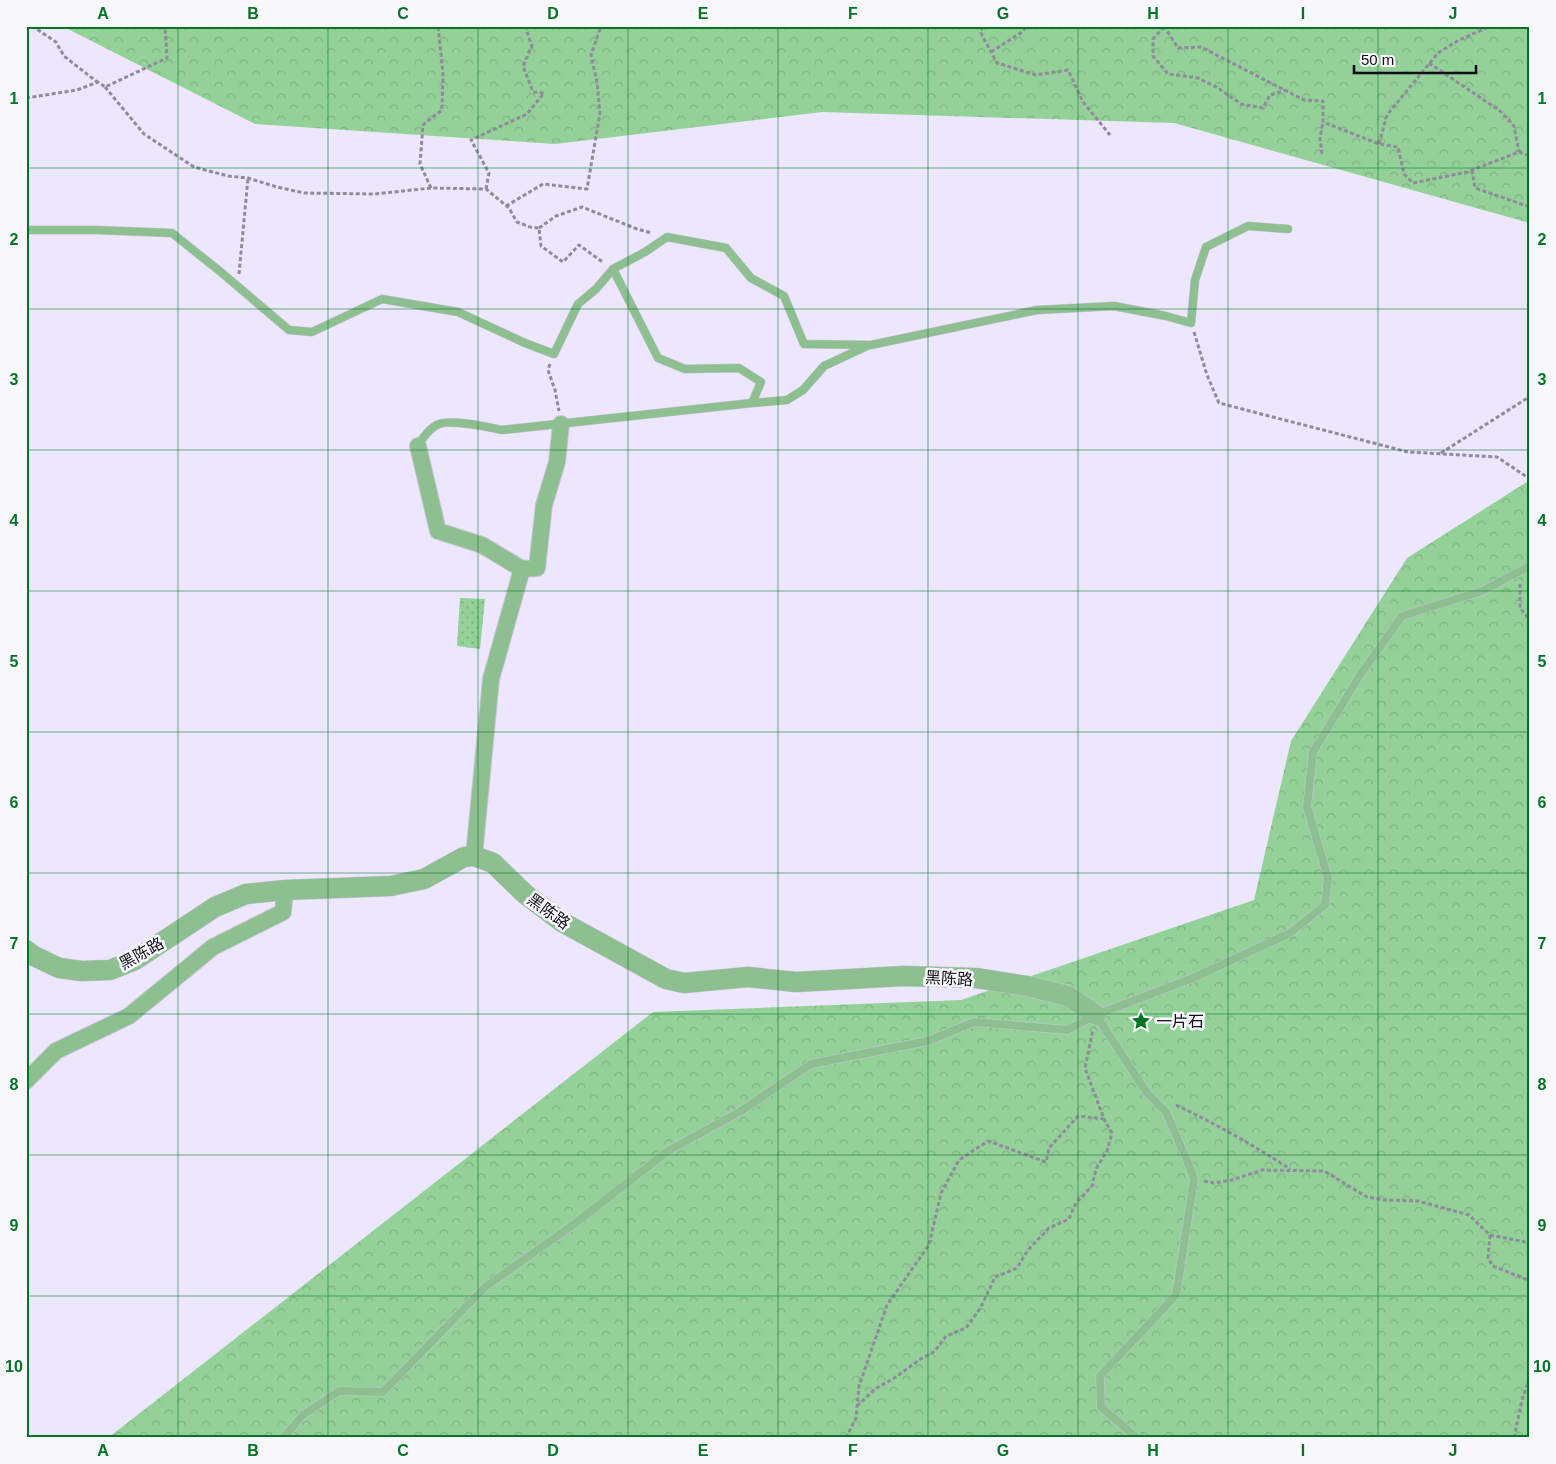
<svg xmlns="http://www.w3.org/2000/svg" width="1556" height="1464" font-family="Arial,'Noto Sans SC',sans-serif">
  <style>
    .forest { fill: url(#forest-crowns) }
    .park { fill: url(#park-dots) }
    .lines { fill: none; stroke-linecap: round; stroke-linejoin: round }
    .service-casing { stroke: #c9c4d8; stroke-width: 9 }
    .minor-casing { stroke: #c9c4d8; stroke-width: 18 }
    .tertiary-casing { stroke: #c9c4d8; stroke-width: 21 }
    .path { stroke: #8f8b9b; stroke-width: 3; stroke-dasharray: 4 2.5; stroke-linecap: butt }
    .service { stroke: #8dbf91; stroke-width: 8 }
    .minor { stroke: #8dbf91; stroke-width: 16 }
    .tertiary { stroke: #8dbf91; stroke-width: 20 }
    .grid { fill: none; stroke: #037326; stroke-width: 1; stroke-opacity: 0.55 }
    .labels { text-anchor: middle; stroke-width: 5; stroke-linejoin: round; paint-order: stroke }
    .street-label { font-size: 16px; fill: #100e17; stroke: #f8f7fc }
    .poi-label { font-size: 16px; fill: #100e17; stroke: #f8f7fc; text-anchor: start }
    .neatline { fill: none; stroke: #037326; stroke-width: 2 }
    .grid-label { font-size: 16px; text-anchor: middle; font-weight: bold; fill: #037326 }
  </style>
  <defs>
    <pattern id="forest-crowns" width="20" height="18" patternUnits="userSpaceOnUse" patternTransform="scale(1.25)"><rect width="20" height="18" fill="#94d199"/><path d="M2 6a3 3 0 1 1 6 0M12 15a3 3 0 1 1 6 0" fill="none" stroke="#7fb283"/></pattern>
    <pattern id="park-dots" width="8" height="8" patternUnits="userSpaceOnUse" patternTransform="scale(1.25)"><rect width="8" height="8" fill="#94d199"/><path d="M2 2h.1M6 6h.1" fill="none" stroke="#7fb283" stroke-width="1.8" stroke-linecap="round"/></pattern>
  </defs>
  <rect width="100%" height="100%" fill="#ece7fd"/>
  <g class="forest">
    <path d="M 62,26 L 1530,26 L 1530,223 L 1174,123 L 822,112 L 555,144 L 255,124 Z"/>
    <path d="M 1530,480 L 1530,1438 L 108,1438 L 653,1012 L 961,1000 L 1254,900 L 1291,741 L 1407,558 Z"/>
  </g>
  <path class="park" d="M 460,598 L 485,599 L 480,649 L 457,646 Z"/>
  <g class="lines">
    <g class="service-casing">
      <g id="service">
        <path d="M 26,231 L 28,230 L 96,230 L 172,233 L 222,273 L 289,330 L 312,332 L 382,299 L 458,312 L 525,343 L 554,354 L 578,304 L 596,289 L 613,269 L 645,252 L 667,237 L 726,248 L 751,278 L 784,296 L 804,344 L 871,345 L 1037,310 L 1114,306 L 1166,316 L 1191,323 L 1195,280 L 1206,247 L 1248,226 L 1288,229"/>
        <path d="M 752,403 L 787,400 L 803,390 L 824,366 L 867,346"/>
        <path d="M 418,446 C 422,438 431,427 439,424 C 453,419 487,427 502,430 L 752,403 L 761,382 L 739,368 L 685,369 L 658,358 L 613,269"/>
        <path d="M 1096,1015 L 1147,1093 L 1166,1112 L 1188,1163 L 1194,1179 L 1176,1295 L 1100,1376 L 1101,1407 L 1137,1438"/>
        <path d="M 283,1438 L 303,1415 L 339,1391 L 383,1392 L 485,1287 L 573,1225 L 668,1151 L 741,1111 L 811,1064 L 928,1041 L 974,1022 L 1067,1030 L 1096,1015 L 1193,978 L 1290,933 L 1325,905 L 1328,878 L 1307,807 L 1313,752 L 1360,675 L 1402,616 L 1482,591 L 1530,566"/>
      </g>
    </g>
    <g class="minor-casing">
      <g id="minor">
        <path d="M 418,446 L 438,531 L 482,545 L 522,569 L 537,568 L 544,505 L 557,462 L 561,424"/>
        <path d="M 474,856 L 491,679 L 522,569"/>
        <path d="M 26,1081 L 56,1051 L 129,1016 L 213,947 L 283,912 L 285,890"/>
      </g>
    </g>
    <g class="tertiary-casing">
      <path id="tertiary" d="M 26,950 L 34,956 L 59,968 L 82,971 L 110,970 L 135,960 L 215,907 L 246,894 L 285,890 L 391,886 L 424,879 L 464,857 L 474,856 L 493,863 L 525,894 L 562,922 L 666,979 L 684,983 L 748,977 L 796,982 L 904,976 L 976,978 L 1027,986 L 1068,996 L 1096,1015"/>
    </g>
    <g class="path">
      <path d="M 32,26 L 56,42 L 64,56 L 97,82"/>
      <path d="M 982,26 L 981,33 L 997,63 L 1036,75 L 1068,70 L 1083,102 L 1110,135"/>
      <path d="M 1164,26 L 1178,48 L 1201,47 L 1304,100 L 1323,101 L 1323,122 L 1379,144 L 1398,147 L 1404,174 L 1413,183 L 1467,172 L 1519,152 L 1530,156"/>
      <path d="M 1164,27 L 1153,39 L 1153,56 L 1168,74 L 1198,78 L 1218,88 L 1241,104 L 1263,108 L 1270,95 L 1286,90"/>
      <path d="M 991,52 L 1022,32 L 1027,26"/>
      <path d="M 1429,63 L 1500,111 L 1514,126 L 1519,152"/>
      <path d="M 105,87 L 144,134 L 194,167 L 228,176 L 248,178 L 277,187 L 304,193 L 375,194 L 431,188 L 486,189 L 509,208 L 517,222 L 530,227 L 539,228 L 541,246 L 563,262 L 579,245 L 604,263"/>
      <path d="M 26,98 L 77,90 L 98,82 L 105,87 L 167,58 L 165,26"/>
      <path d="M 1379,144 L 1387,115 L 1438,53 L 1459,40 L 1491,26"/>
      <path d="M 1322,154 L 1320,138 L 1323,122"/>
      <path d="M 1472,170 L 1475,188 L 1530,207"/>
      <path d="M 431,188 L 420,164 L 423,125 L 442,110 L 443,73 L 438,26"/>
      <path d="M 486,189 L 489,173 L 471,140 L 527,114 L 544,93 L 533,92 L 523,66 L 532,46 L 525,26"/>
      <path d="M 506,206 L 543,184 L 587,189 L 600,113 L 597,82 L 591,55 L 601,26"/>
      <path d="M 539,228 L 556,216 L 582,207 L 637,229 L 652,233"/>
      <path d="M 239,274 L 248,178"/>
      <path d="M 1194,332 L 1207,375 L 1219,403 L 1408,452 L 1497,457 L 1530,479"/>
      <path d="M 550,364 L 548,370 L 555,390 L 559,411"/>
      <path d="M 1441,453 L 1529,397 L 1530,395"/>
      <path d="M 1520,584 L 1520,608 L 1530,620"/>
      <path d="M 1176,1105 C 1216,1124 1253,1145 1290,1169"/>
      <path d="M 1204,1181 L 1214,1183 L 1232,1180 L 1262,1170 L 1324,1171 L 1367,1197 L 1385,1200 L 1418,1201 L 1469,1215 L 1490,1235 L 1530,1243"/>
      <path d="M 1490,1235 L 1488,1258 L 1493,1266 L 1530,1281"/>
      <path d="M 857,1406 L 875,1389 L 896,1377 L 919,1360 L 935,1351 L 946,1336 L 966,1328 L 981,1307 L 995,1277 L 1017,1268 L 1028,1250 L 1049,1228 L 1069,1219 L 1076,1203 L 1092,1186 L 1096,1169 L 1107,1151 L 1112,1133 L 1104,1119"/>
      <path d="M 846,1438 L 856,1418 L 859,1386 L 887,1305 L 929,1245 L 941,1193 L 959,1160 L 988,1141 L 1046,1162 L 1049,1148 L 1078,1116 L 1104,1119 L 1085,1068 L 1093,1030"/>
      <path d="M 1514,1438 L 1522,1400 L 1530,1377"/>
    </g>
    <use href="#service" class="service"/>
    <use href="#minor" class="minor"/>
    <use href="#tertiary" class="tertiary"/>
  </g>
  <path class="grid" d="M 178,26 L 178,1438M 328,26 L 328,1438M 478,26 L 478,1438M 628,26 L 628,1438M 778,26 L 778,1438M 928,26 L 928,1438M 1078,26 L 1078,1438M 1228,26 L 1228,1438M 1378,26 L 1378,1438M 26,168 L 1530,168M 26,309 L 1530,309M 26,450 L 1530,450M 26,591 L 1530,591M 26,732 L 1530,732M 26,873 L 1530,873M 26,1014 L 1530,1014M 26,1155 L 1530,1155M 26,1296 L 1530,1296"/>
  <defs>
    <g id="sight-bare" transform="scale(1.5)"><path d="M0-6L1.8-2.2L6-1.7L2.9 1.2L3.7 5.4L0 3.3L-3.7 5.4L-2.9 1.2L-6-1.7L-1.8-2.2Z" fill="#037326" stroke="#f8f7fc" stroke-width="2.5" paint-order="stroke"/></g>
  </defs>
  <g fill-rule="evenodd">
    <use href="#sight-bare" x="1141" y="1021"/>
  </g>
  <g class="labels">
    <g class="street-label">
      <text transform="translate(549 911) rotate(36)" y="6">黑陈路</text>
      <text transform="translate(141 953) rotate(-29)" y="6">黑陈路</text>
      <text transform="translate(949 978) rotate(3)" y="6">黑陈路</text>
    </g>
    <g class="poi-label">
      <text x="1156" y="1027">一片石</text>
    </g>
  </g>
  <rect width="1556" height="1464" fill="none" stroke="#f8f7fc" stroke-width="55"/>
  <path d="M1354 65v8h122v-8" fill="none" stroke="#100e17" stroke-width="2.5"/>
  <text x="1361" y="65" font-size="15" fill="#100e17" stroke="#f8f7fc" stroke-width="4" paint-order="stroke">50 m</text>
  <rect x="28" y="28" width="1500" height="1408" class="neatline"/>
  <g class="grid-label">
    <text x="103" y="19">A</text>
    <text x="253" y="19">B</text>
    <text x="403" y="19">C</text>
    <text x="553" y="19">D</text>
    <text x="703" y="19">E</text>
    <text x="853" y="19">F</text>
    <text x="1003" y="19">G</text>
    <text x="1153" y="19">H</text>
    <text x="1303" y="19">I</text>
    <text x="1453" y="19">J</text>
    <text x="14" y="104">1</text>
    <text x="1542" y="104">1</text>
    <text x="14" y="245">2</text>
    <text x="1542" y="245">2</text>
    <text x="14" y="385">3</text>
    <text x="1542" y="385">3</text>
    <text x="14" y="526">4</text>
    <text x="1542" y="526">4</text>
    <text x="14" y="667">5</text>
    <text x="1542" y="667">5</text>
    <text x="14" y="808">6</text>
    <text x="1542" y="808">6</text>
    <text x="14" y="949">7</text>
    <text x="1542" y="949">7</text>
    <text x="14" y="1090">8</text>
    <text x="1542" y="1090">8</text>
    <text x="14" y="1231">9</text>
    <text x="1542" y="1231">9</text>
    <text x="14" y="1372">10</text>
    <text x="1542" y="1372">10</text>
    <text x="103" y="1456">A</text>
    <text x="253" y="1456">B</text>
    <text x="403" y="1456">C</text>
    <text x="553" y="1456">D</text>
    <text x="703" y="1456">E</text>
    <text x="853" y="1456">F</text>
    <text x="1003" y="1456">G</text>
    <text x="1153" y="1456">H</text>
    <text x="1303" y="1456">I</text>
    <text x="1453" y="1456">J</text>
  </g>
</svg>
